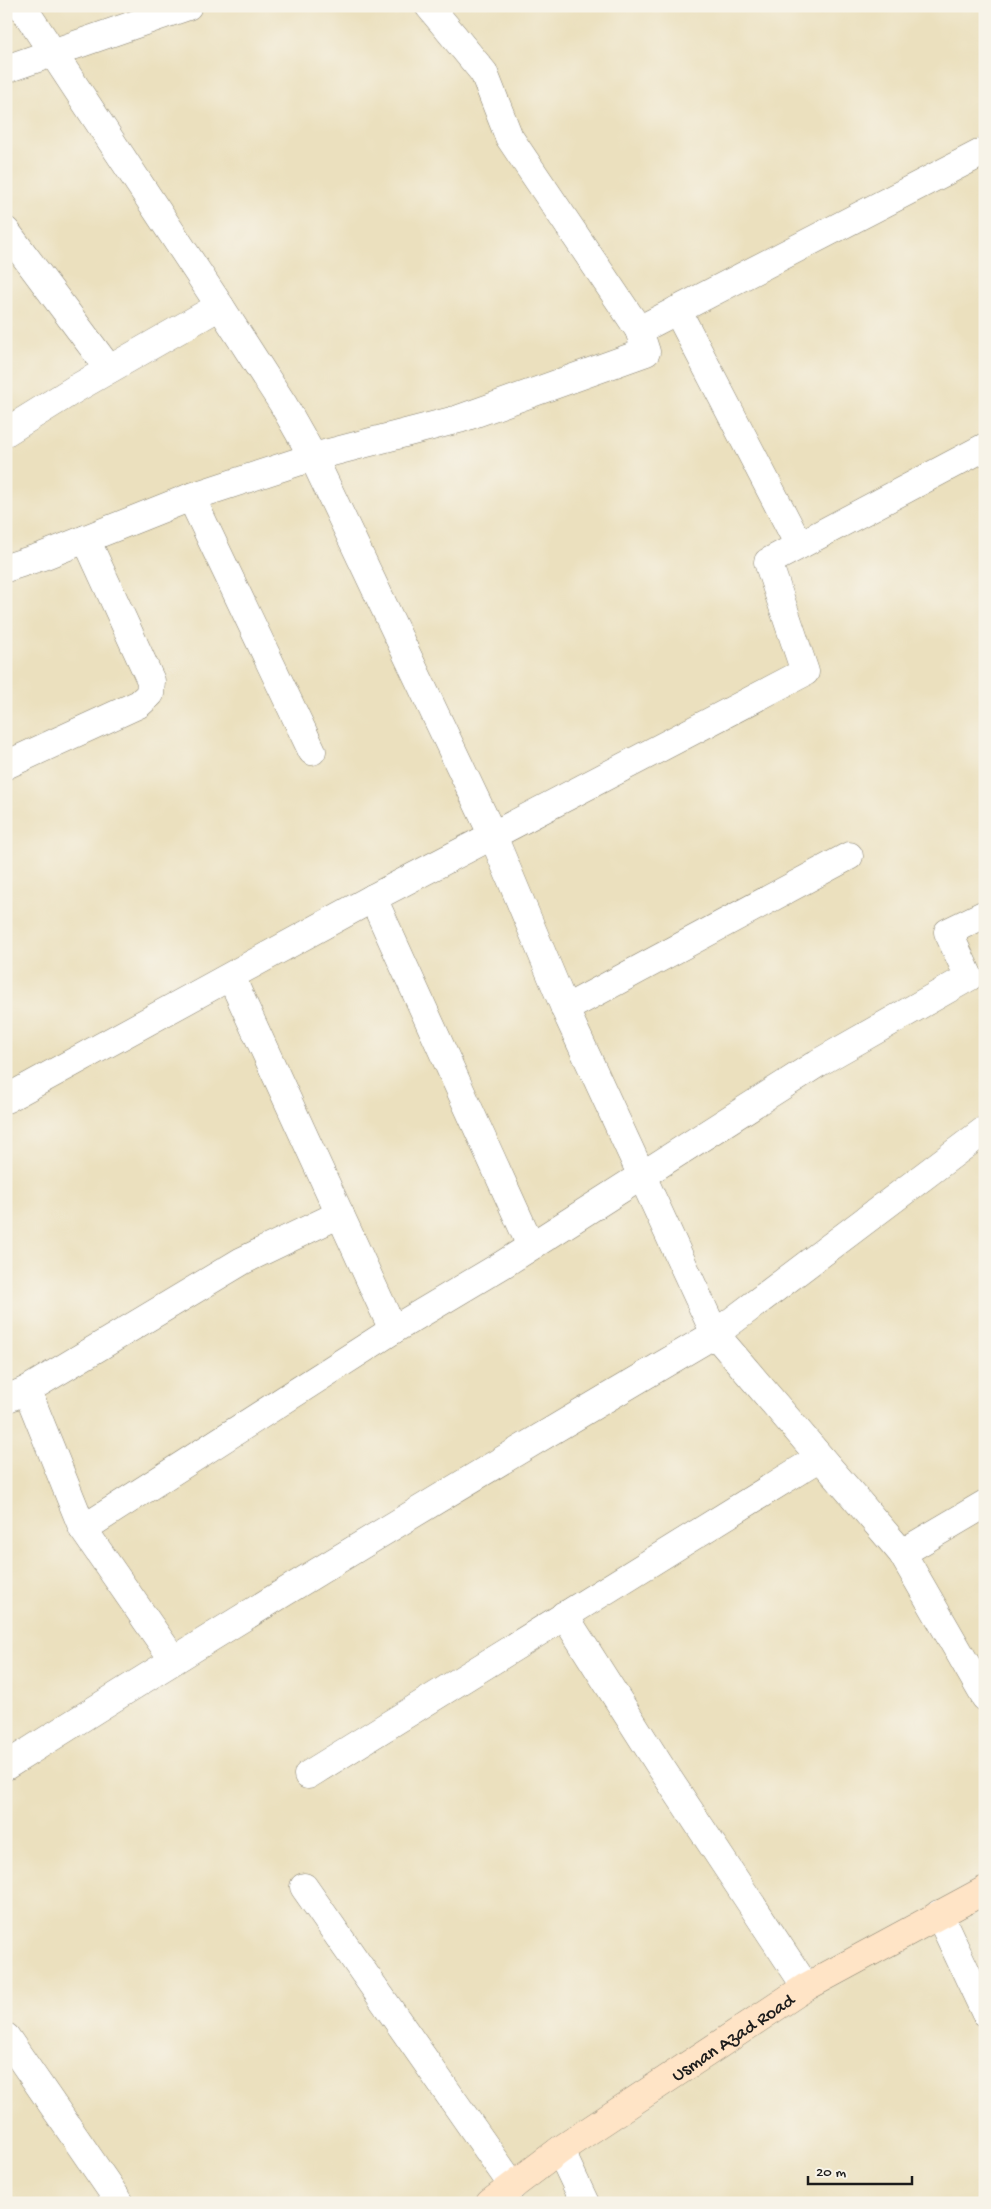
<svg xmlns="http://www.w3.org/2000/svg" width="991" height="2209" font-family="'Gochi Hand',sans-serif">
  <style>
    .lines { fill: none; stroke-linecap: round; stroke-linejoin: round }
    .street-casing { stroke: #847e6d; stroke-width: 29 }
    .secondary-casing { stroke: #847e6d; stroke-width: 29 }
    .street { stroke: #fff; stroke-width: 28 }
    .secondary { stroke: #ffe4c6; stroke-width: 28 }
    .labels { text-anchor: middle; stroke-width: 4; stroke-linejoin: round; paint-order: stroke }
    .street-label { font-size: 19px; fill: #1c1c1c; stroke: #f7f3e8 }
  </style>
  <rect width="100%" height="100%" fill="#f7f3e8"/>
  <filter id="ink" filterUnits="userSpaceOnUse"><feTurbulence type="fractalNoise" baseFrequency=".02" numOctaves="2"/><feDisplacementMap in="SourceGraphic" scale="10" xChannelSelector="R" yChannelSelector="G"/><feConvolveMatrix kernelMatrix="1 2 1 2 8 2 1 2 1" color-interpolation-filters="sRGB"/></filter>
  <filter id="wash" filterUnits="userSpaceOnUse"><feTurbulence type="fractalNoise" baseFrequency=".0096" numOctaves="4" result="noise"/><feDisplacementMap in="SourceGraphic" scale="20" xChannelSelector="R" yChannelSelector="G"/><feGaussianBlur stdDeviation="1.12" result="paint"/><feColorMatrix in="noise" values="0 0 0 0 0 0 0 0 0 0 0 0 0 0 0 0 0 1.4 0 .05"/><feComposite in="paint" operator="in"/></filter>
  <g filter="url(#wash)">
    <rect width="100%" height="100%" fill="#ebe0be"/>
  </g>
  <g filter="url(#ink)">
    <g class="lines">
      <g class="street-casing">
        <g id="street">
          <path d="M 22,6 L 220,306 L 283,404 L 313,457 L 493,836 L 569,1018 L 715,1334 L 985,1130"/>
          <path d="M 429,6 L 484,73 L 509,137 L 639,330"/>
          <path d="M 6,69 L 188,6"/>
          <path d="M 6,231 L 109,369"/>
          <path d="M 677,310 L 799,545"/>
          <path d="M 6,432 L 75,389 L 220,306"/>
          <path d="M 191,497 L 312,751"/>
          <path d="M 6,568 L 43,556 L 191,497 L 313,457 L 459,419 L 646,352 L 639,330 L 985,151"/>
          <path d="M 6,765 L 139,704 L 150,694 L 151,681 L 86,539"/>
          <path d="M 373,898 L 531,1246"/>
          <path d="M 231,977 L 393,1330"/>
          <path d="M 565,1009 L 849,856"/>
          <path d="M 6,1099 L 373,898 L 805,672 L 768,562 L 985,447"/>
          <path d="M 27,1390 L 83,1529 L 173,1659"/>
          <path d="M 6,1399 L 27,1390 L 242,1261 L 340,1214"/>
          <path d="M 83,1529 L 393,1330 L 502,1265 L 818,1063 L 969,977 L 948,932 L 985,914"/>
          <path d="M 902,1553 L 985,1504"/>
          <path d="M 564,1615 L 660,1766 L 806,1987"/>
          <path d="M 6,1766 C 240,1617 477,1474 715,1334 L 902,1553 L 985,1697"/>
          <path d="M 308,1775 L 819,1458"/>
          <path d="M 304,1887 L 513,2186"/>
          <path d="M 939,1914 L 985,2012"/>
          <path d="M 6,2037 L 120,2203"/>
          <path d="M 560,2150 L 585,2203"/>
        </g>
      </g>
      <g class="secondary-casing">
        <g id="secondary">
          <path id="s1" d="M 490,2203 L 560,2150 L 806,1987 L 985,1890"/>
        </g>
      </g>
      <use href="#street" class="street"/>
      <use href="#secondary" class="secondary"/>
    </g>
  </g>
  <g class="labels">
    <g class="street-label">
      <text dy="7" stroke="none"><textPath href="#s1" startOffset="294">Usman Azad Road</textPath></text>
    </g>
  </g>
  <rect width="991" height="2209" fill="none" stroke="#f7f3e8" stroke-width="25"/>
  <path d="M808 2176v8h104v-8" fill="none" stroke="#1c1c1c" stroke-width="2.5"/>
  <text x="816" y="2176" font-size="15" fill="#1c1c1c" stroke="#f7f3e8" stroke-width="4" paint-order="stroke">20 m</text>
</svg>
